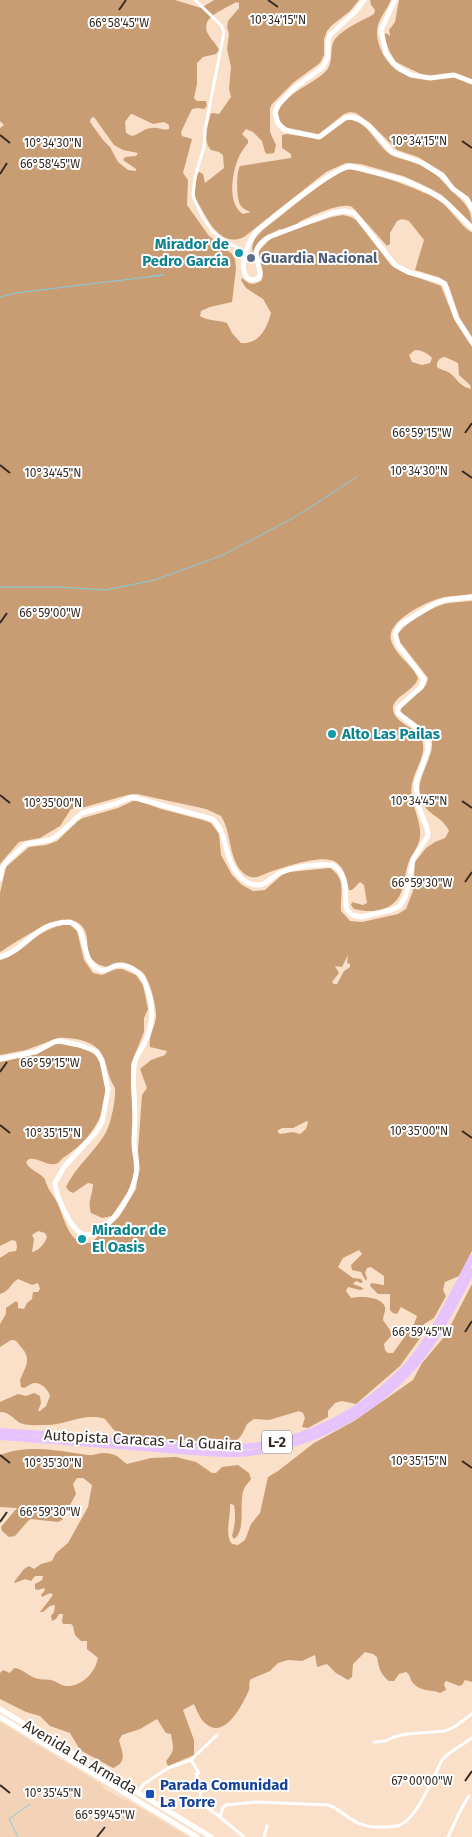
<svg xmlns="http://www.w3.org/2000/svg" width="472" height="1837" font-family="'Fira Sans',sans-serif">
  <style>
    .built { fill: #f3d3b7 }
    .forest { fill: #c99d74; fill-rule: evenodd }
    .lines { fill: none; stroke-linecap: round; stroke-linejoin: round }
    .stream { stroke: #85cbe2; stroke-width: 1 }
    .street { stroke: #fff; stroke-width: 3 }
    .secondary { stroke: #fff; stroke-width: 5 }
    .highway { stroke: #e7c3fe; stroke-width: 6 }
    .ticks { fill: none; stroke: #352b23; stroke-width: 2 }
    .culture-dot { fill: #0f9aa8; stroke: #fff; stroke-width: 2 }
    .service-dot { fill: #5c6f8a; stroke: #fff; stroke-width: 2 }
    .transit-dot { fill: #1a4fb4; stroke: #fff; stroke-width: 2 }
    .labels { text-anchor: middle; stroke-width: 4; stroke-linejoin: round; paint-order: stroke }
    .shield { fill: #fff; stroke: #726b65; stroke-width: 1 }
    .shield-label { font-size: 14px; font-weight: bold; fill: #352b23 }
    .culture-label { font-size: 15px; font-weight: bold; fill: #0d838f; stroke: #fff; text-anchor: start }
    .service-label { font-size: 15px; font-weight: bold; fill: #4e5e75; stroke: #fff; text-anchor: start }
    .street-label { font-size: 15px; fill: #352b23; stroke: #fff }
    .transit-label { font-size: 15px; font-weight: bold; fill: #164399; stroke: #fff; text-anchor: start }
    .ticks-label { font-size: 12px; text-anchor: middle; fill: #352b23; stroke: #fff; stroke-width: 4; stroke-linejoin: round; paint-order: stroke }
  </style>
  <rect width="100%" height="100%" fill="#fae0c9"/>
  <path class="built" d="M 0,1722 L 103,1785 L 105,1789 L 124,1800 L 129,1801 L 189,1837 L 0,1837 Z"/>
  <g class="forest">
    <path d="M 0,0 L 175,0 L 201,8 L 214,0 L 359,0 L 350,11 L 331,26 L 327,31 L 324,39 L 324,55 L 320,63 L 294,82 L 272,104 L 270,108 L 270,132 L 276,145 L 274,153 L 267,154 L 265,152 L 262,141 L 253,132 L 246,129 L 242,134 L 248,140 L 248,143 C 244,148 240,153 238,159 C 232,174 227,204 243,214 L 251,212 C 248,211 243,209 241,206 C 236,200 236,172 240,166 L 291,158 L 291,154 L 282,148 L 282,135 L 287,134 L 321,139 L 347,119 C 370,122 374,143 391,155 C 400,160 412,160 421,164 C 434,170 441,180 450,189 C 461,200 472,207 472,224 L 442,195 L 417,182 L 403,176 L 361,164 L 346,163 L 326,172 L 244,237 C 223,247 211,226 202,210 C 200,206 196,201 195,196 C 194,189 196,180 198,173 L 199,172 L 203,174 L 205,183 L 224,168 L 223,155 L 219,152 L 211,150 C 202,141 208,125 211,113 L 219,114 L 231,97 L 229,89 L 231,67 L 227,49 L 229,34 L 227,27 L 228,21 L 239,8 L 239,3 L 236,2 C 226,9 201,16 207,32 C 210,39 216,43 219,50 L 216,54 L 203,57 L 197,63 L 197,84 L 194,98 L 197,101 L 206,101 L 207,106 L 204,109 L 197,108 L 192,109 L 181,132 L 182,136 L 192,139 L 183,173 L 188,180 L 187,205 L 209,236 L 232,254 L 235,259 L 236,269 L 232,302 L 210,307 L 201,311 L 200,316 C 207,321 218,320 227,323 L 232,333 L 241,343 C 259,345 267,328 271,313 L 263,299 L 246,288 L 241,280 L 242,278 C 249,284 252,286 261,281 C 266,272 258,261 259,251 L 268,241 L 283,230 L 280,229 L 266,236 L 253,253 C 248,238 268,226 278,218 C 292,207 331,174 346,170 C 361,167 426,191 440,201 C 449,207 464,230 472,232 L 472,338 L 460,319 L 449,287 L 445,281 L 438,277 L 415,270 L 424,240 L 409,221 L 402,219 L 397,221 L 390,233 L 390,244 L 387,246 L 355,210 C 353,208 352,206 348,206 C 338,204 307,217 298,223 L 298,224 L 304,226 L 332,217 L 343,215 L 351,217 L 356,220 L 391,265 L 403,272 L 441,286 L 455,321 L 472,347 L 472,594 C 462,596 451,595 441,598 C 426,602 386,621 391,640 C 395,655 412,664 418,678 C 415,691 391,697 393,710 C 396,726 421,727 423,744 C 425,758 414,771 412,784 C 408,801 422,819 420,837 C 419,847 411,855 408,864 C 402,885 405,903 380,910 C 372,912 362,911 354,909 L 351,905 L 352,902 L 363,905 L 367,903 L 364,885 L 360,882 L 352,890 L 349,890 C 347,881 345,869 337,863 C 325,852 282,868 267,873 C 260,876 254,880 246,875 C 228,863 232,832 221,816 L 206,809 L 137,794 L 127,795 L 85,807 L 71,809 L 60,826 L 40,838 L 19,842 L 0,864 L 0,128 L 4,125 L 0,121 ZM 132,114 L 153,124 L 164,122 L 169,125 L 169,129 C 162,131 159,127 152,128 C 144,128 140,134 132,136 L 126,133 L 125,122 L 130,115 ZM 94,117 L 114,145 L 123,150 L 138,153 L 136,156 L 125,157 L 123,160 L 136,169 L 136,171 L 128,170 L 118,162 L 110,147 L 103,140 L 90,122 L 91,118 ZM 415,350 C 421,350 428,353 432,358 L 430,363 L 422,365 L 412,362 L 409,355 ZM 445,357 L 458,363 L 459,375 L 470,385 L 471,389 C 458,386 457,377 448,372 C 444,370 441,370 437,367 C 436,362 440,357 445,357 Z"/>
    <path d="M 370,0 L 391,0 C 387,9 381,16 378,25 C 373,43 388,69 405,74 C 411,76 418,76 425,76 L 396,62 C 390,53 386,45 384,35 L 386,33 L 390,36 L 389,30 L 395,22 L 399,0 L 472,0 L 472,203 L 467,196 L 453,186 L 444,173 L 418,157 L 397,150 L 370,123 L 356,113 L 350,112 L 344,114 L 318,135 C 302,131 278,133 278,111 C 289,91 310,86 325,72 C 335,63 328,49 335,39 C 344,28 362,21 374,14 L 375,10 L 371,5 Z"/>
    <path d="M 472,601 L 472,1251 L 459,1276 L 445,1282 L 443,1290 L 446,1296 L 434,1318 L 424,1324 L 423,1334 L 400,1366 L 356,1404 L 342,1401 L 335,1403 L 328,1411 L 328,1417 L 308,1428 L 302,1427 L 305,1418 L 303,1413 L 299,1411 L 269,1420 L 254,1419 L 247,1424 C 240,1439 240,1442 221,1442 L 143,1438 L 119,1434 L 113,1429 L 105,1419 C 83,1412 66,1426 44,1425 C 36,1425 27,1426 20,1423 C 12,1418 10,1412 0,1412 L 0,1402 L 18,1394 L 26,1396 L 34,1393 L 40,1396 L 41,1403 L 38,1411 L 40,1411 L 46,1406 L 50,1396 C 48,1389 39,1380 31,1384 C 29,1385 27,1387 24,1388 L 21,1387 L 20,1380 C 25,1367 33,1359 20,1346 C 17,1342 17,1340 11,1340 L 0,1347 L 0,1324 L 6,1314 L 6,1308 L 16,1301 L 18,1303 L 18,1308 L 24,1309 L 27,1303 L 32,1299 L 33,1292 L 38,1292 L 40,1289 L 38,1283 L 32,1285 L 18,1279 C 10,1284 10,1291 0,1294 L 0,1258 L 9,1252 L 16,1251 L 17,1247 L 16,1241 L 12,1240 L 0,1246 L 0,1062 L 37,1054 L 55,1044 L 60,1043 C 71,1045 89,1048 96,1056 C 101,1062 102,1071 104,1078 C 111,1112 91,1140 63,1158 C 63,1158 58,1163 58,1163 C 48,1168 39,1157 29,1159 L 26,1162 C 29,1170 39,1172 44,1178 C 46,1180 45,1182 47,1185 C 49,1191 54,1196 57,1202 C 64,1216 69,1249 92,1242 L 119,1217 L 136,1189 L 139,1164 L 138,1150 L 142,1095 L 147,1088 L 140,1069 L 151,1060 L 165,1055 L 167,1051 L 150,1047 C 148,1037 155,1027 156,1017 C 157,1007 149,976 141,971 C 126,962 106,973 94,961 C 84,952 90,939 84,929 C 69,903 17,942 0,952 L 0,893 L 6,867 L 29,847 L 46,845 L 57,841 L 78,821 L 83,818 L 118,808 L 133,801 L 139,801 L 161,809 L 203,820 L 211,823 L 219,834 L 221,855 L 232,875 L 242,885 L 253,891 L 265,890 L 283,874 L 289,872 L 330,868 C 347,879 340,894 341,911 L 350,921 L 362,922 L 398,914 L 406,909 L 413,891 L 415,862 L 426,848 L 435,842 L 445,838 L 449,831 C 442,815 424,815 420,796 C 415,774 442,749 428,733 C 420,725 409,719 400,712 C 404,695 426,696 428,678 L 400,642 L 398,634 C 405,623 431,608 444,604 C 453,602 463,602 472,601 ZM 348,955 L 347,963 L 350,964 L 350,967 L 344,971 L 337,984 L 334,984 L 332,982 L 339,973 L 335,966 L 342,967 ZM 307,1121 L 308,1122 L 306,1129 L 300,1134 L 293,1132 L 280,1134 L 277,1131 L 282,1128 L 293,1128 ZM 38,1231 L 45,1233 L 47,1237 C 45,1243 39,1251 32,1252 L 34,1239 L 32,1235 ZM 359,1250 L 362,1254 L 351,1265 L 352,1270 L 361,1272 L 366,1281 L 367,1278 L 365,1273 L 367,1268 L 371,1267 L 384,1276 L 384,1285 L 371,1283 L 370,1286 L 378,1294 L 390,1294 L 390,1310 L 393,1313 L 397,1314 L 401,1307 L 417,1316 L 414,1324 L 393,1353 L 388,1353 L 385,1350 L 384,1344 L 391,1336 L 392,1333 L 383,1320 C 383,1315 386,1312 385,1307 C 381,1296 360,1296 351,1298 L 346,1291 L 348,1287 L 360,1290 L 364,1289 L 361,1287 L 353,1284 L 356,1281 L 361,1283 L 363,1282 L 361,1279 L 353,1278 L 338,1267 L 343,1258 Z"/>
    <path d="M 63,925 L 70,925 L 77,931 L 84,960 L 93,973 L 102,975 L 116,969 L 122,969 L 136,975 L 143,985 L 148,1009 L 144,1018 L 144,1032 L 131,1064 L 134,1172 L 132,1181 L 129,1190 L 112,1216 L 102,1218 L 91,1213 C 87,1201 93,1194 93,1184 L 88,1183 L 73,1193 L 69,1191 L 66,1187 C 76,1166 94,1153 105,1134 C 111,1125 116,1098 115,1088 C 114,1085 111,1082 110,1078 C 106,1068 106,1057 98,1049 C 89,1040 71,1037 58,1038 L 26,1050 L 0,1055 L 0,960 C 25,954 32,931 63,925 Z"/>
    <path d="M 472,1284 L 472,1682 L 465,1680 L 462,1685 L 459,1686 L 446,1681 L 444,1684 L 446,1690 L 440,1693 C 431,1689 420,1692 413,1683 C 409,1678 411,1675 406,1672 L 399,1674 L 394,1681 L 389,1681 C 380,1674 379,1668 377,1657 L 373,1654 L 365,1652 L 353,1664 L 352,1677 L 348,1680 L 336,1673 L 327,1664 L 317,1667 L 315,1655 L 302,1661 L 288,1660 L 278,1663 L 270,1671 L 251,1679 C 248,1683 250,1686 249,1690 C 243,1704 225,1740 206,1724 C 200,1719 197,1711 194,1704 L 183,1710 L 194,1740 L 194,1755 L 168,1766 L 166,1761 C 176,1748 173,1749 171,1734 L 166,1733 L 157,1719 L 140,1729 L 122,1735 L 119,1740 C 122,1752 128,1762 113,1768 L 80,1750 L 70,1733 L 50,1726 L 40,1716 L 26,1712 L 0,1699 L 0,1673 L 3,1670 L 10,1673 L 14,1668 C 23,1669 27,1675 35,1678 C 40,1680 45,1679 51,1680 C 56,1681 60,1685 65,1686 C 82,1687 95,1673 98,1658 L 87,1649 L 87,1641 L 81,1641 L 75,1635 L 73,1626 L 71,1624 L 63,1624 L 62,1621 L 63,1614 L 59,1614 L 56,1619 L 52,1621 L 51,1616 L 54,1612 L 55,1605 L 50,1606 L 43,1612 L 40,1612 L 53,1595 L 50,1593 L 42,1597 L 41,1595 L 45,1590 L 44,1588 L 38,1590 L 35,1589 L 35,1584 L 42,1580 L 43,1576 L 35,1576 L 31,1581 L 25,1579 L 15,1583 L 14,1582 L 24,1569 L 29,1566 L 34,1569 L 41,1564 L 52,1561 L 56,1553 L 68,1543 L 88,1507 L 92,1485 L 83,1478 L 77,1478 L 73,1484 L 76,1494 L 62,1520 L 58,1522 L 31,1519 L 28,1521 L 15,1536 L 9,1537 L 2,1531 L 1,1527 L 17,1508 L 0,1507 L 0,1455 C 30,1444 58,1451 88,1455 C 96,1456 101,1451 111,1454 C 118,1455 121,1460 127,1464 L 151,1458 L 176,1457 L 196,1462 L 212,1473 L 216,1473 L 222,1467 L 238,1465 L 249,1473 L 251,1479 C 249,1482 245,1486 244,1489 C 238,1502 247,1530 234,1539 L 232,1536 C 235,1525 236,1516 234,1505 L 230,1504 C 231,1516 224,1535 232,1544 L 238,1545 L 245,1540 L 251,1524 L 260,1513 L 268,1477 L 278,1471 L 314,1443 L 354,1421 L 413,1380 L 422,1363 L 445,1336 Z"/>
  </g>
  <g class="lines">
    <g class="stream">
      <path d="M 0,297 L 16,293 L 164,275 L 151,276"/>
      <path d="M 0,587 L 57,587 L 105,590 L 155,580 L 223,555 L 295,517 L 357,477"/>
      <path d="M 18,1837 L 9,1819 L 30,1804"/>
    </g>
    <g class="street">
      <path d="M 195,0 L 221,25 L 224,32 L 205,130 L 204,147 L 195,177 L 193,196 L 202,216 L 212,231 L 223,240 L 246,252"/>
      <path d="M 374,1742 L 385,1741 L 394,1737 L 407,1734 L 445,1731 L 454,1727 L 472,1714"/>
      <path d="M 191,1760 L 199,1773 L 196,1774 L 201,1790 L 200,1798 L 208,1808 L 220,1817"/>
      <path d="M 138,1792 L 144,1784 L 168,1768 L 191,1760 L 217,1735"/>
      <path d="M 244,1837 L 220,1817 L 223,1807 L 226,1805 L 256,1802 L 328,1805 C 340,1809 347,1818 358,1823 C 365,1826 373,1828 381,1827 C 387,1827 394,1827 400,1825 C 418,1817 433,1777 442,1760 L 448,1754 L 472,1738"/>
      <path d="M 264,1837 L 267,1826"/>
      <path d="M 448,1837 C 455,1823 460,1809 469,1796"/>
    </g>
    <g class="secondary">
      <path d="M 364,0 L 356,11 L 330,35 L 328,42 L 328,57 L 323,67 L 294,88 L 278,105 L 275,113 L 278,124 L 285,130 L 319,137 L 345,118 L 352,117 L 359,119 L 369,126 L 392,152 L 422,163 L 443,176 L 453,189 L 467,199 L 472,209"/>
      <path d="M 395,0 L 381,30 L 386,53 L 393,63 L 400,69 L 411,75 L 430,78 L 454,75 L 472,82"/>
      <path d="M 472,228 L 447,203 L 431,192 L 404,180 L 350,166 C 331,170 272,218 255,233 C 247,245 236,270 250,280 C 270,280 254,263 256,252 C 258,245 264,240 269,237 L 332,213 L 344,211 L 354,213 L 359,219 L 395,265 L 408,272 L 440,281 L 445,284 L 456,317 L 472,342"/>
      <path d="M 0,879 L 2,869 L 6,862 L 26,844 L 50,840 L 58,835 L 82,813 L 115,804 L 132,797 L 212,819 C 228,832 223,859 240,877 C 244,881 251,885 257,885 C 266,886 272,876 280,873 C 295,866 317,864 333,865 C 350,876 343,893 347,910 L 352,915 L 361,917 L 391,910 L 400,906 L 405,897 L 408,888 L 413,859 L 428,836 L 427,828 L 418,805 L 416,783 L 428,750 L 428,743 L 421,731 L 398,713 L 398,708 L 421,687 L 424,679 L 398,645 L 395,634 L 400,625 L 434,604 L 445,600 L 472,597"/>
      <path d="M 0,957 C 29,948 34,922 70,922 C 90,930 79,959 98,969 C 106,974 111,965 119,965 C 128,964 140,972 144,980 C 154,1004 155,1023 143,1046 C 139,1053 134,1059 134,1067 C 132,1083 135,1100 135,1116 C 135,1125 134,1134 134,1143 C 134,1152 137,1161 137,1169 C 134,1195 115,1221 94,1235 L 82,1234 C 70,1228 56,1196 55,1183 L 64,1167 L 97,1131 L 102,1122 L 108,1090 L 102,1061 L 97,1052 L 93,1050 L 79,1045 L 59,1041 L 54,1042 L 35,1052 L 0,1059"/>
      <path d="M 0,1709 L 211,1837"/>
      <path d="M 0,1717 L 197,1837"/>
    </g>
    <g class="highway">
      <path d="M 0,1431 C 48,1434 96,1438 143,1442 C 173,1444 204,1448 234,1447 C 301,1446 366,1411 410,1362 C 436,1331 453,1293 472,1258"/>
      <path d="M 0,1437 C 48,1441 95,1444 143,1448 C 174,1450 206,1455 237,1454 C 305,1450 371,1416 415,1365 C 439,1337 455,1303 472,1271"/>
    </g>
  </g>
  <path class="ticks" d="M 268,0 L 278,7M 119,10 L 126,0M 0,135 L 10,143M 462,141 L 472,148M 0,174 L 7,163M 465,433 L 472,423M 0,465 L 10,473M 462,471 L 472,478M 0,623 L 7,613M 0,795 L 10,803M 462,801 L 472,808M 465,882 L 472,872M 0,1072 L 7,1062M 0,1125 L 10,1133M 462,1131 L 472,1138M 465,1332 L 472,1321M 0,1455 L 10,1463M 462,1461 L 472,1468M 0,1522 L 7,1512M 465,1781 L 472,1771M 0,1785 L 10,1793M 97,1837 L 105,1827"/>
  <g class="culture-dot">
    <circle cx="239" cy="253" r="5"/>
    <circle cx="332" cy="734" r="5"/>
    <circle cx="82" cy="1239" r="5"/>
  </g>
  <circle class="service-dot" cx="251" cy="258" r="5"/>
  <rect class="transit-dot" x="145" y="1789" width="10" height="10" rx="2.5"/>
  <g class="labels">
    <rect class="shield" x="262" y="1430.5" width="30" height="23" rx="4"/>
    <g class="shield-label">
      <text x="277" y="1447">L-2</text>
    </g>
    <g class="culture-label">
      <text x="229" y="249" text-anchor="end">Mirador de<tspan x="229" dy="17">Pedro García</tspan></text>
      <text x="342" y="739">Alto Las Pailas</text>
      <text x="92" y="1235">Mirador de<tspan x="92" dy="17">El Oasis</tspan></text>
    </g>
    <g class="service-label">
      <text x="261" y="263">Guardia Nacional</text>
    </g>
    <g class="street-label">
      <text transform="translate(143 1440) rotate(3)" y="5">Autopista Caracas - La Guaira</text>
      <text transform="translate(80 1757) rotate(31)" y="5">Avenida La Armada</text>
    </g>
    <g class="transit-label">
      <text x="160" y="1790">Parada Comunidad<tspan x="160" dy="17">La Torre</tspan></text>
    </g>
  </g>
  <g class="ticks-label">
    <text x="278" y="24">10°34'15"N</text>
    <text x="119" y="27">66°58'45"W</text>
    <text x="419" y="145">10°34'15"N</text>
    <text x="53" y="147">10°34'30"N</text>
    <text x="50" y="168">66°58'45"W</text>
    <text x="422" y="437">66°59'15"W</text>
    <text x="419" y="475">10°34'30"N</text>
    <text x="53" y="477">10°34'45"N</text>
    <text x="50" y="617">66°59'00"W</text>
    <text x="419" y="805">10°34'45"N</text>
    <text x="53" y="807">10°35'00"N</text>
    <text x="422" y="887">66°59'30"W</text>
    <text x="50" y="1067">66°59'15"W</text>
    <text x="419" y="1135">10°35'00"N</text>
    <text x="53" y="1137">10°35'15"N</text>
    <text x="422" y="1336">66°59'45"W</text>
    <text x="419" y="1465">10°35'15"N</text>
    <text x="53" y="1467">10°35'30"N</text>
    <text x="50" y="1516">66°59'30"W</text>
    <text x="422" y="1785">67°00'00"W</text>
    <text x="53" y="1797">10°35'45"N</text>
    <text x="105" y="1819">66°59'45"W</text>
  </g>
</svg>
